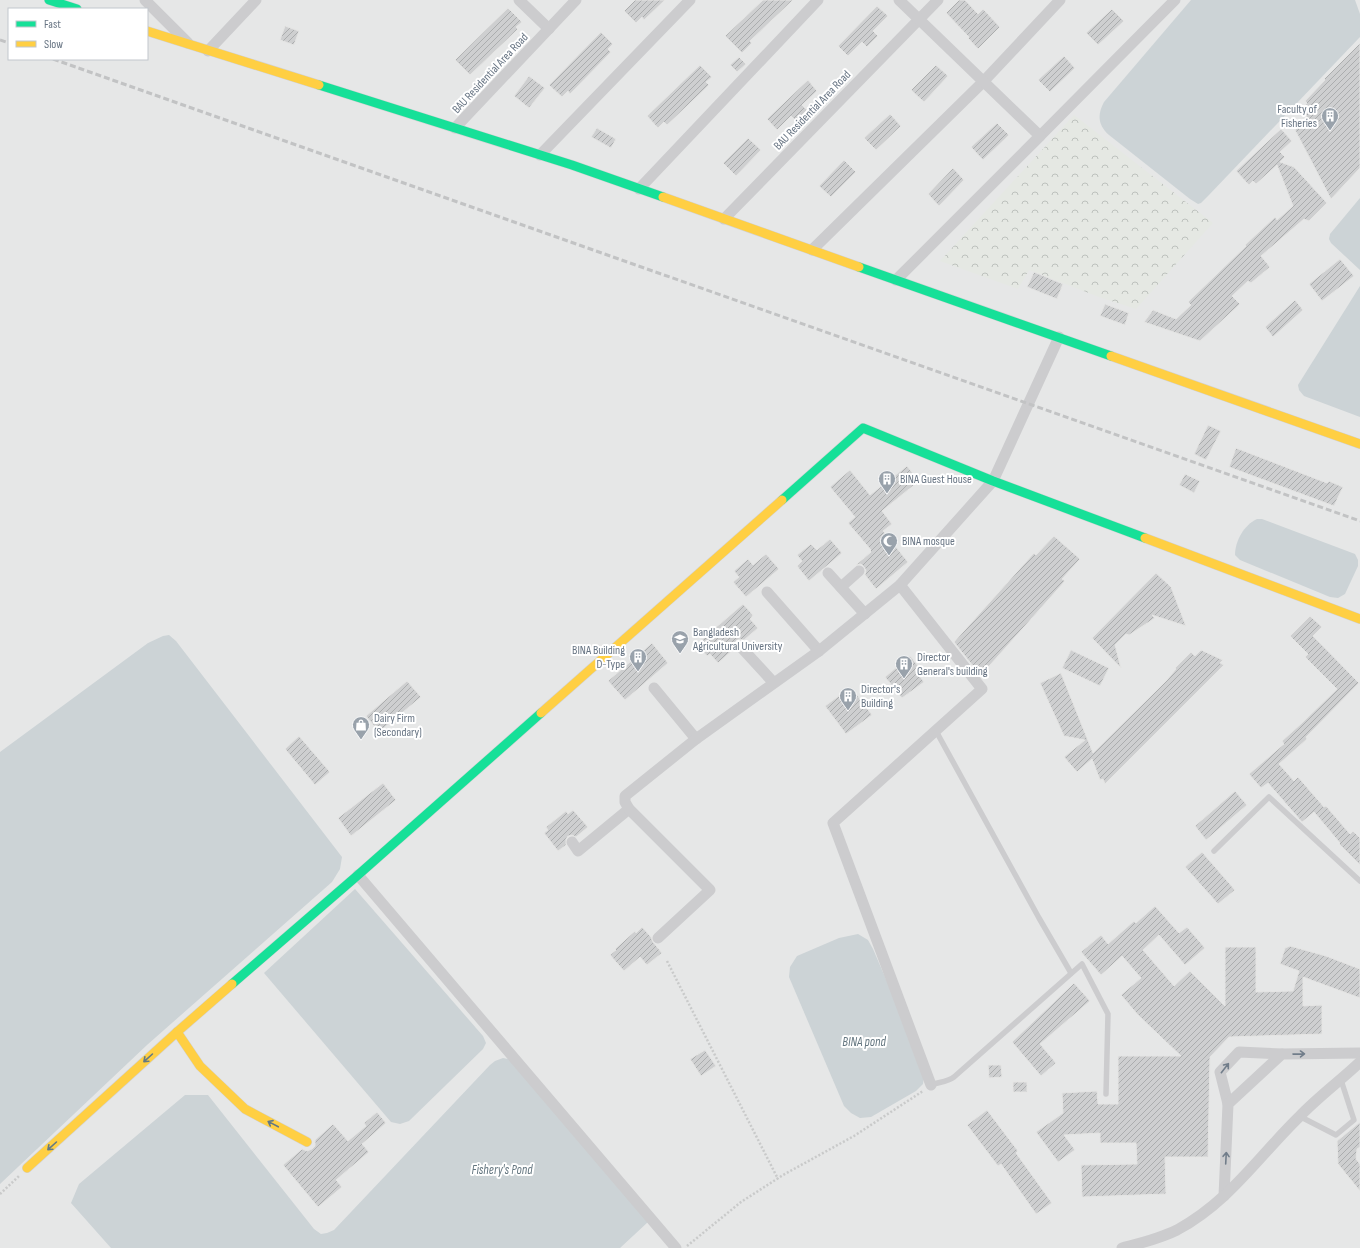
<svg xmlns="http://www.w3.org/2000/svg" width="1360" height="1248" font-family="'Sofia Sans Condensed',sans-serif">
  <style>
    .built { fill: #e6e7e7; fill-rule: evenodd }
    .park { fill: url(#park-crowns) }
    .water { fill: #ccd3d6 }
    .building { fill: url(#building-hatch); stroke: #e5e5e4 }
    .lines { fill: none; stroke-linecap: round; stroke-linejoin: round }
    .fast-casing { stroke: #d2d2d3; stroke-width: 10 }
    .slow-casing { stroke: #d2d2d3; stroke-width: 10 }
    .path { stroke: #c9caca; stroke-width: 2.5; stroke-dasharray: 2 2; stroke-linecap: butt }
    .lane { stroke: #ccccce; stroke-width: 5.5 }
    .street { stroke: #ccccce; stroke-width: 11 }
    .fast { stroke: #16e098; stroke-width: 9 }
    .slow { stroke: #ffcf43; stroke-width: 9 }
    .rail { stroke: #c2c3c4; stroke-width: 3; stroke-dasharray: 6 3; stroke-linecap: butt }
    .oneway { stroke: #717d8a }
    .oneway2 { stroke: #637984 }
    .labels { text-anchor: middle; stroke-width: 4; stroke-linejoin: round; paint-order: stroke }
    .street-label { font-size: 12px; fill: #677483; stroke: #fff }
    .poi-label { font-size: 12px; fill: #677483; stroke: #fff; text-anchor: start }
    .water-label { font-size: 13px; font-style: italic; fill: #63757f; stroke: #fff }
  </style>
  <defs>
    <pattern id="park-crowns" width="20" height="18" patternUnits="userSpaceOnUse"><rect width="20" height="18" fill="#e5e8e3"/><path d="M2 6a3 3 0 1 1 6 0M12 15a3 3 0 1 1 6 0" fill="none" stroke="#bdc1bd"/></pattern>
    <pattern id="building-hatch" width="6" height="6" patternUnits="userSpaceOnUse"><rect width="6" height="6" fill="#cecfd0"/><path d="M-1 1l2-2M0 6l6-6M5 7l2-2" fill="none" stroke="#abadae"/></pattern>
  </defs>
  <rect width="100%" height="100%" fill="#f6f6f5"/>
  <path class="built" d="M 0,0 L 1360,0 L 1360,1248 L 0,1248 ZM 9,9 L 147,9 L 147,59 L 9,59 Z"/>
  <path class="park" d="M 1074,115 L 1213,223 L 1136,309 L 1099,297 L 1029,270 L 1018,289 L 940,261 Z"/>
  <g class="water">
    <path d="M 1191,0 L 1355,0 L 1360,14 L 1360,37 L 1208,196 L 1201,203 L 1198,204 L 1190,199 L 1109,135 C 1098,125 1097,115 1104,102 Z"/>
    <path d="M 1360,198 L 1360,270 L 1331,243 L 1329,239 L 1330,234 Z"/>
    <path d="M 1360,286 L 1360,417 L 1304,396 L 1299,390 L 1298,385 Z"/>
    <path d="M 1257,519 L 1262,519 L 1355,554 L 1358,560 L 1358,566 L 1345,594 L 1338,598 L 1330,597 L 1240,560 L 1235,555 C 1235,541 1244,525 1257,519 Z"/>
    <path d="M 169,635 L 176,641 L 342,857 L 340,869 L 332,882 L 147,1045 L 0,1184 L 0,752 L 148,643 L 163,636 Z"/>
    <path d="M 355,889 L 483,1036 L 486,1043 L 483,1049 L 409,1121 L 400,1124 L 391,1122 L 264,973 Z"/>
    <path d="M 858,934 L 868,940 L 873,949 L 922,1063 L 924,1076 L 923,1084 L 916,1091 L 871,1117 L 860,1118 L 851,1113 L 844,1106 L 789,977 L 790,967 L 797,956 L 839,938 Z"/>
    <path d="M 503,1058 L 512,1060 L 648,1222 L 620,1248 L 111,1248 L 71,1203 L 79,1184 L 185,1095 L 208,1095 L 314,1229 L 321,1234 L 327,1233 L 334,1230 L 490,1065 L 495,1061 Z"/>
  </g>
  <g class="building">
    <path d="M 635,0 L 665,0 L 644,20 L 642,17 L 636,23 L 624,11 Z"/>
    <path d="M 763,0 L 793,0 L 750,41 L 752,43 L 742,53 L 725,36 Z"/>
    <path d="M 959,0 L 965,0 L 978,14 L 983,9 L 1000,27 L 978,49 L 968,38 L 969,37 L 946,13 Z"/>
    <path d="M 877,6 L 888,16 L 873,31 L 878,36 L 867,47 L 862,42 L 848,56 L 838,46 Z"/>
    <path d="M 508,8 L 522,22 L 516,27 L 518,29 L 470,75 L 455,60 Z"/>
    <path d="M 1112,9 L 1124,21 L 1098,45 L 1086,33 Z"/>
    <path d="M 285,26 L 299,31 L 294,45 L 280,40 Z"/>
    <path d="M 601,32 L 613,44 L 608,49 L 611,52 L 570,94 L 568,91 L 562,97 L 549,85 Z"/>
    <path d="M 1360,43 L 1360,168 L 1331,199 L 1295,130 L 1307,116 L 1300,110 L 1307,103 L 1305,101 L 1325,80 L 1324,79 Z"/>
    <path d="M 1064,56 L 1075,68 L 1050,92 L 1038,80 Z"/>
    <path d="M 739,57 L 746,64 L 737,72 L 730,65 Z"/>
    <path d="M 700,65 L 712,77 L 706,82 L 709,85 L 667,125 L 664,122 L 658,128 L 647,116 Z"/>
    <path d="M 936,65 L 948,76 L 924,102 L 911,90 Z"/>
    <path d="M 529,76 L 545,88 L 529,108 L 514,96 Z"/>
    <path d="M 808,80 L 817,91 L 802,105 L 807,110 L 796,121 L 791,116 L 777,130 L 767,119 Z"/>
    <path d="M 890,114 L 901,126 L 876,150 L 864,138 Z"/>
    <path d="M 997,123 L 1009,135 L 983,160 L 971,147 Z"/>
    <path d="M 597,128 L 616,139 L 611,148 L 591,137 Z"/>
    <path d="M 1281,129 L 1292,141 L 1280,152 L 1285,157 L 1280,162 L 1294,167 L 1327,203 L 1309,221 L 1304,219 L 1261,256 L 1270,267 L 1251,283 L 1248,281 L 1232,296 L 1240,304 L 1200,341 L 1144,322 L 1153,310 L 1176,319 L 1191,305 L 1188,302 L 1246,246 L 1245,245 L 1275,217 L 1277,220 L 1293,206 L 1277,165 L 1256,184 L 1253,181 L 1249,185 L 1236,171 Z"/>
    <path d="M 748,138 L 761,150 L 736,176 L 723,163 Z"/>
    <path d="M 844,160 L 856,172 L 831,197 L 819,186 Z"/>
    <path d="M 953,168 L 964,180 L 939,206 L 928,194 Z"/>
    <path d="M 1340,259 L 1354,276 L 1322,301 L 1309,284 Z"/>
    <path d="M 1034,272 L 1063,284 L 1057,299 L 1027,287 Z"/>
    <path d="M 1295,300 L 1303,310 L 1273,337 L 1265,327 Z"/>
    <path d="M 1105,304 L 1129,313 L 1125,325 L 1100,316 Z"/>
    <path d="M 1208,425 L 1221,431 L 1206,460 L 1194,454 Z"/>
    <path d="M 1236,448 L 1327,483 L 1329,481 L 1343,487 L 1334,506 L 1229,467 Z"/>
    <path d="M 907,466 L 919,481 L 882,511 L 892,524 L 883,531 L 908,562 L 876,589 L 865,575 L 866,570 L 864,567 L 861,564 L 856,565 L 871,552 L 870,551 L 871,550 L 848,523 L 855,517 L 830,487 L 850,470 L 870,495 Z"/>
    <path d="M 1185,474 L 1200,481 L 1194,493 L 1179,485 Z"/>
    <path d="M 1054,536 L 1080,559 L 1062,579 L 1065,581 L 982,674 L 973,666 L 954,642 L 1034,553 L 1036,555 Z"/>
    <path d="M 830,539 L 842,553 L 809,581 L 797,566 L 802,561 L 797,555 L 811,544 L 817,550 Z"/>
    <path d="M 766,554 L 779,569 L 746,597 L 733,582 L 739,577 L 734,571 L 748,559 L 753,565 Z"/>
    <path d="M 1156,573 L 1171,587 L 1186,626 L 1152,615 L 1155,618 L 1129,635 L 1126,634 L 1115,645 L 1121,668 L 1092,638 Z"/>
    <path d="M 743,604 L 753,615 L 750,619 L 758,628 L 744,640 L 739,639 L 736,641 L 733,644 L 734,649 L 718,663 L 710,654 L 707,656 L 697,644 Z"/>
    <path d="M 1310,616 L 1322,627 L 1313,636 L 1359,683 L 1306,737 L 1307,739 L 1279,764 L 1294,781 L 1298,777 L 1324,807 L 1326,806 L 1350,834 L 1353,831 L 1360,838 L 1360,865 L 1339,844 L 1340,843 L 1314,812 L 1302,822 L 1268,783 L 1261,788 L 1249,774 L 1284,744 L 1282,741 L 1302,723 L 1337,689 L 1305,657 L 1308,654 L 1290,636 Z"/>
    <path d="M 652,643 L 668,663 L 625,700 L 608,681 Z"/>
    <path d="M 1071,650 L 1109,668 L 1100,686 L 1062,668 Z"/>
    <path d="M 1201,650 L 1223,660 L 1220,663 L 1224,665 L 1105,784 L 1103,779 L 1100,780 L 1092,759 L 1077,772 L 1064,757 L 1085,740 L 1064,736 L 1040,683 L 1061,673 L 1093,753 L 1166,681 L 1176,669 L 1175,668 L 1191,652 L 1195,656 Z"/>
    <path d="M 910,656 L 919,667 L 915,670 L 924,682 L 902,698 L 885,677 Z"/>
    <path d="M 407,681 L 421,697 L 379,732 L 366,716 Z"/>
    <path d="M 851,687 L 872,715 L 846,734 L 825,706 Z"/>
    <path d="M 299,736 L 330,772 L 315,785 L 285,749 Z"/>
    <path d="M 383,783 L 396,800 L 351,836 L 338,818 Z"/>
    <path d="M 1235,791 L 1247,805 L 1206,840 L 1195,826 Z"/>
    <path d="M 573,810 L 588,827 L 576,837 L 572,835 L 568,836 L 566,839 L 566,845 L 558,851 L 544,833 L 548,830 L 546,827 L 566,811 L 568,814 Z"/>
    <path d="M 1202,852 L 1235,890 L 1218,904 L 1185,867 Z"/>
    <path d="M 1155,906 L 1179,933 L 1187,927 L 1205,948 L 1185,965 L 1159,935 L 1143,950 L 1174,986 L 1190,971 L 1225,1006 L 1225,947 L 1256,947 L 1256,992 L 1293,991 L 1299,971 L 1280,964 L 1285,948 L 1290,946 L 1326,956 L 1360,969 L 1360,998 L 1303,977 L 1303,1006 L 1322,1005 L 1322,1034 L 1229,1037 L 1210,1057 L 1208,1157 L 1165,1157 L 1166,1194 L 1082,1197 L 1081,1165 L 1137,1164 L 1136,1143 L 1100,1143 L 1100,1133 L 1064,1135 L 1075,1150 L 1058,1162 L 1036,1132 L 1063,1113 L 1062,1093 L 1097,1091 L 1098,1104 L 1118,1104 L 1118,1056 L 1181,1056 L 1138,1015 L 1121,995 L 1141,978 L 1122,956 L 1101,975 L 1081,952 L 1101,935 L 1108,944 L 1134,921 L 1136,923 Z"/>
    <path d="M 642,927 L 651,937 L 653,942 L 662,953 L 647,965 L 640,957 L 624,971 L 610,955 L 616,950 L 615,949 L 635,931 L 636,933 Z"/>
    <path d="M 1074,983 L 1090,1001 L 1040,1044 L 1056,1063 L 1041,1076 L 1012,1042 Z"/>
    <path d="M 705,1050 L 716,1066 L 701,1076 L 690,1059 Z"/>
    <path d="M 988,1065 L 1001,1065 L 1002,1077 L 989,1078 Z"/>
    <rect x="1013" y="1082" width="14" height="10"/>
    <path d="M 987,1110 L 1018,1151 L 1016,1153 L 1052,1203 L 1036,1214 L 1001,1164 L 998,1166 L 967,1125 Z"/>
    <path d="M 377,1112 L 386,1123 L 362,1144 L 369,1152 L 336,1180 L 342,1187 L 318,1207 L 283,1165 L 302,1149 L 307,1151 L 312,1149 L 315,1146 L 315,1140 L 333,1124 L 348,1141 L 366,1126 L 364,1123 Z"/>
    <path d="M 1360,1122 L 1360,1147 L 1357,1149 L 1356,1159 L 1360,1164 L 1360,1191 L 1338,1164 L 1337,1141 Z"/>
  </g>
  <g class="lines">
    <g class="fast-casing">
      <g id="fast">
        <path d="M 49,0 L 77,9"/>
        <path d="M 319,85 L 572,165 L 663,197"/>
        <path d="M 859,267 L 1111,356"/>
        <path d="M 782,500 L 863,428 L 993,481 L 1145,538"/>
        <path d="M 232,984 L 358,875 L 541,713"/>
      </g>
    </g>
    <g class="slow-casing">
      <g id="slow">
        <path d="M 147,31 L 319,85"/>
        <path d="M 663,197 L 859,267"/>
        <path d="M 1111,356 L 1360,444"/>
        <path d="M 1145,538 L 1360,619"/>
        <path d="M 541,713 L 782,500"/>
        <path d="M 177,1032 L 200,1066 L 245,1109 L 307,1142"/>
        <path d="M 27,1168 L 177,1032 L 232,984"/>
      </g>
    </g>
    <g class="path">
      <path d="M 667,961 L 778,1179"/>
      <path d="M 0,1194 L 19,1176"/>
      <path d="M 687,1246 L 741,1202 L 783,1175 L 854,1136 L 923,1091"/>
    </g>
    <g class="lane">
      <path d="M 936,731 L 1039,918 L 1071,973"/>
      <path d="M 1214,851 L 1269,797 L 1360,881"/>
      <path d="M 931,1085 C 939,1082 947,1082 954,1077 L 1082,964 L 1108,1014 L 1106,1094"/>
      <path d="M 1299,1116 L 1336,1135 L 1354,1120 L 1341,1080"/>
    </g>
    <g class="street">
      <path d="M 145,0 L 188,43"/>
      <path d="M 519,0 L 549,29"/>
      <path d="M 208,51 L 256,0"/>
      <path d="M 455,128 L 576,0"/>
      <path d="M 1040,136 L 1175,0"/>
      <path d="M 540,155 L 690,0"/>
      <path d="M 639,189 L 818,0"/>
      <path d="M 724,219 L 938,0"/>
      <path d="M 812,250 L 983,82 L 1060,0"/>
      <path d="M 896,280 L 1040,136 L 899,0"/>
      <path d="M 828,573 L 865,614"/>
      <path d="M 900,585 L 982,689 L 833,823 L 931,1085"/>
      <path d="M 841,587 L 859,571"/>
      <path d="M 767,592 L 819,651"/>
      <path d="M 740,646 L 773,682"/>
      <path d="M 654,688 L 696,739"/>
      <path d="M 572,842 L 578,851 L 629,809"/>
      <path d="M 358,875 L 676,1248"/>
      <path d="M 658,938 L 710,890 L 629,809 L 625,802 L 625,796 L 696,739 L 819,651 L 900,585 L 993,481 L 1059,337"/>
      <path d="M 1228,1104 L 1220,1072 L 1239,1052 L 1282,1054"/>
      <path d="M 1224,1196 L 1228,1104 L 1282,1054 L 1360,1053"/>
      <path d="M 1122,1248 C 1141,1243 1159,1239 1177,1230 C 1229,1202 1258,1157 1299,1117 C 1318,1097 1340,1081 1360,1062"/>
    </g>
    <use href="#fast" class="fast"/>
    <use href="#slow" class="slow"/>
    <g class="rail">
      <path d="M 0,40 L 9,43"/>
      <path d="M 53,59 L 1360,521"/>
    </g>
  </g>
  <defs><path id="oneway-shaft" d="M-6 0H5M1.5-3L5.5 0L1.5 3" fill="none" stroke-width="1.6" stroke-linecap="round" stroke-linejoin="round"/></defs>
  <g class="oneway">
    <use href="#oneway-shaft" transform="translate(1299 1054) rotate(-1)"/>
    <use href="#oneway-shaft" transform="translate(1225 1068) rotate(-52)"/>
    <use href="#oneway-shaft" transform="translate(1226 1158) rotate(-87)"/>
  </g>
  <g class="oneway2">
    <use href="#oneway-shaft" transform="translate(148 1058) rotate(138)"/>
    <use href="#oneway-shaft" transform="translate(273 1124) rotate(-152)"/>
    <use href="#oneway-shaft" transform="translate(52 1146) rotate(138)"/>
  </g>
  <defs>
    <g id="building-pin" transform="scale(0.9)"><path d="M0 17L-7.5 6A9.5 9.5 0 1 1 7.5 6Z" fill="#99a2ab" stroke="#fff"/><path d="M-4-6H4V6H1V3H-1V6H-4ZM-2.5-4.3h1.7v1.8h-1.7ZM.8-4.3h1.7v1.8H.8ZM-2.5-1h1.7V.8h-1.7ZM.8-1h1.7V.8H.8Z" fill="#fff"/></g>
    <g id="mosque-pin" transform="scale(0.9)"><path d="M0 17L-7.5 6A9.5 9.5 0 1 1 7.5 6Z" fill="#99a2ab" stroke="#fff"/><path d="M3.5-4.9A6 6 0 1 0 3.5 4.9A5 5 0 1 1 3.5-4.9Z" fill="#fff"/></g>
    <g id="university-pin" transform="scale(0.9)"><path d="M0 17L-7.5 6A9.5 9.5 0 1 1 7.5 6Z" fill="#99a2ab" stroke="#fff"/><path d="M0-5L7-2L0 1L-7-2ZM-4 1L0 2.5L4 1V4Q0 6-4 4Z" fill="#fff"/></g>
    <g id="shop-pin" transform="scale(0.9)"><path d="M0 17L-7.5 6A9.5 9.5 0 1 1 7.5 6Z" fill="#99a2ab" stroke="#fff"/><path d="M-5-2.5h2.3a2.7 3.5 0 0 1 5.4 0H5L5.5 6h-11ZM-1.5-2.5h3a1.5 2.3 0 0 0-3 0Z" fill="#fff"/></g>
  </defs>
  <g fill-rule="evenodd">
    <use href="#building-pin" x="1330" y="116"/>
    <use href="#building-pin" x="887" y="479"/>
    <use href="#mosque-pin" x="889" y="541"/>
    <use href="#university-pin" x="680" y="639"/>
    <use href="#building-pin" x="638" y="657"/>
    <use href="#building-pin" x="904" y="664"/>
    <use href="#building-pin" x="848" y="696"/>
    <use href="#shop-pin" x="361" y="725"/>
  </g>
  <g class="labels">
    <g class="street-label">
      <text transform="translate(490 73) rotate(-47)" y="4">BAU Residential Area Road</text>
      <text transform="translate(812 110) rotate(-46)" y="4">BAU Residential Area Road</text>
    </g>
    <g class="poi-label">
      <text x="1317" y="113" text-anchor="end">Faculty of<tspan x="1317" dy="14">Fisheries</tspan></text>
      <text x="900" y="483">BINA Guest House</text>
      <text x="902" y="545">BINA mosque</text>
      <text x="693" y="636">Bangladesh<tspan x="693" dy="14">Agricultural University</tspan></text>
      <text x="625" y="654" text-anchor="end">BINA Building<tspan x="625" dy="14">D-Type</tspan></text>
      <text x="917" y="661">Director<tspan x="917" dy="14">General's building</tspan></text>
      <text x="861" y="693">Director's<tspan x="861" dy="14">Building</tspan></text>
      <text x="374" y="722">Dairy Firm<tspan x="374" dy="14">(Secondary)</tspan></text>
    </g>
    <g class="water-label">
      <text x="864" y="1046">BINA pond</text>
      <text x="502" y="1174">Fishery's Pond</text>
    </g>
  </g>
  <rect x="8" y="8" width="140" height="52" fill="#ffffff" stroke="#c2c7cd"/>
  <rect x="16" y="21" width="20" height="6" fill="#16e098" stroke="#c2c7cd"/>
  <text x="44" y="28" font-size="12" fill="#677483">Fast</text>
  <rect x="16" y="41" width="20" height="6" fill="#ffcf43" stroke="#c2c7cd"/>
  <text x="44" y="48" font-size="12" fill="#677483">Slow</text>
</svg>
